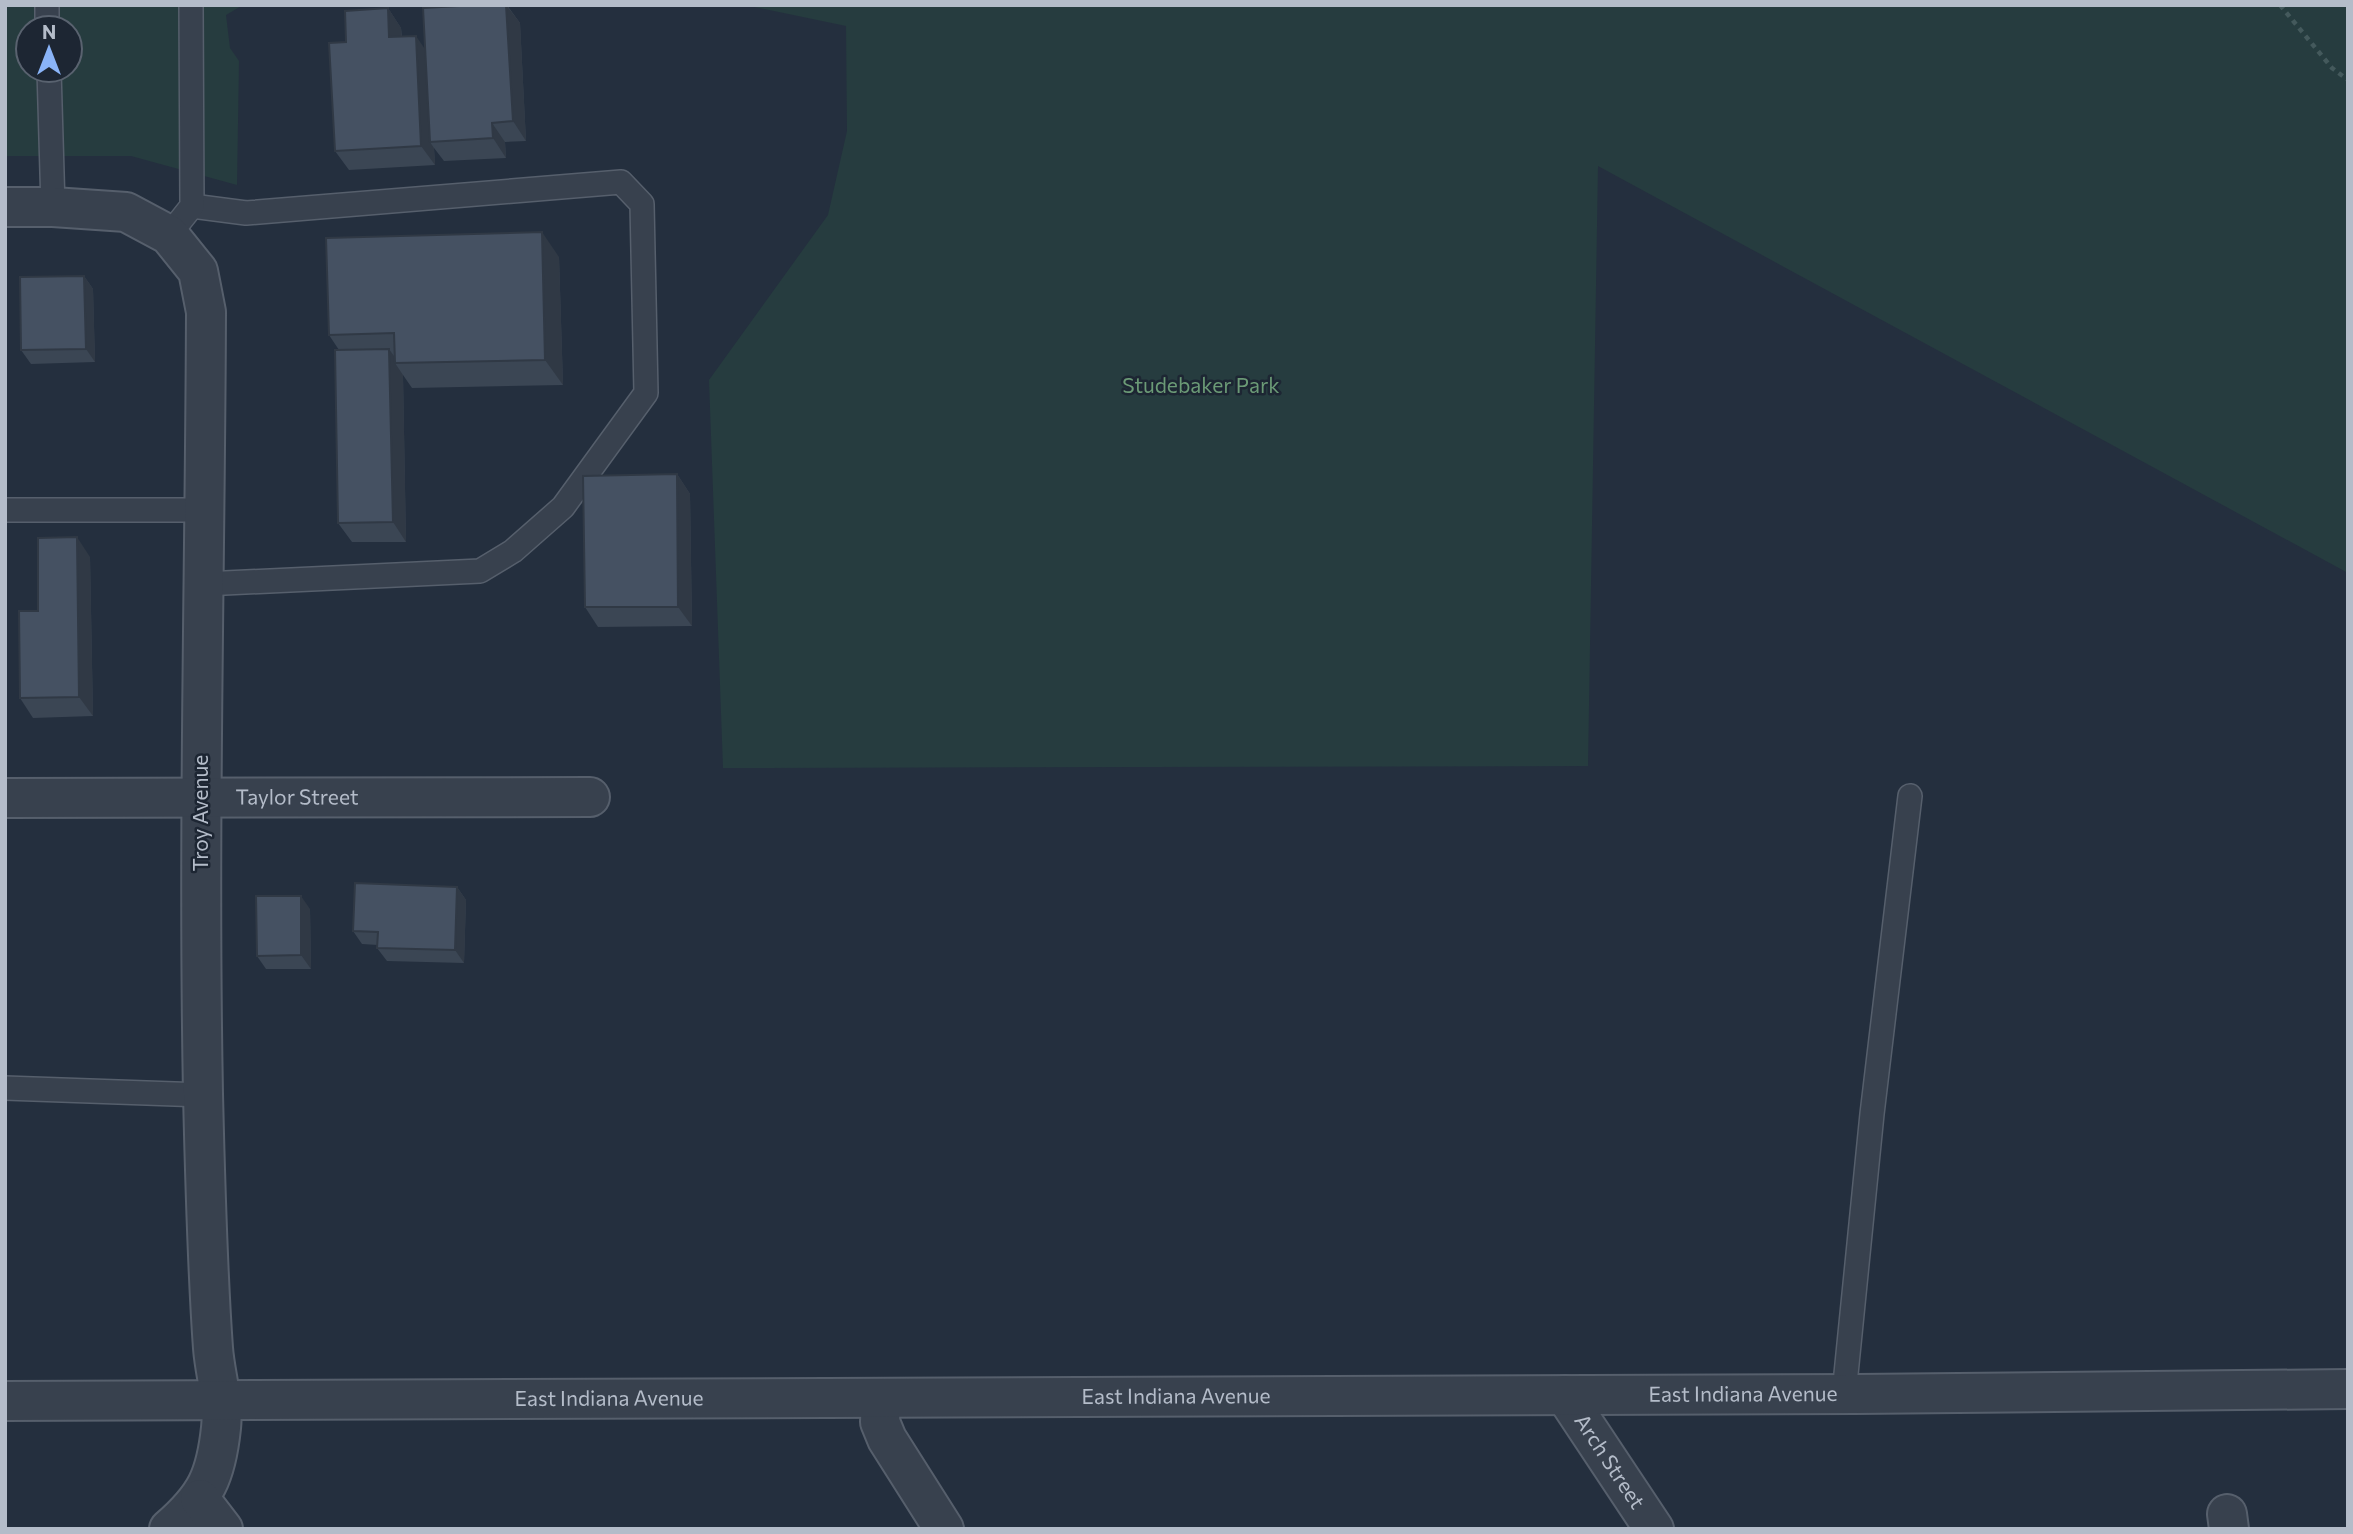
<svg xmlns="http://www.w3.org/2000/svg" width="2353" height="1534" font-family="Commissioner,sans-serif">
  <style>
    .green { fill: #263c3f; fill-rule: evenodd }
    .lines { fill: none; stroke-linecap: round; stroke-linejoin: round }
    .service-casing { stroke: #565f6c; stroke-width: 26 }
    .minor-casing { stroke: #565f6c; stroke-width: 42 }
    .tertiary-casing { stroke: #565f6c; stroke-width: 42 }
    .path { stroke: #44595c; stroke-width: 4.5; stroke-dasharray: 5 5; stroke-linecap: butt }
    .service { stroke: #38414e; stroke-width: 23 }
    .minor { stroke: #38414e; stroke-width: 38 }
    .tertiary { stroke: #38414e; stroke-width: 38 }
    .wall { fill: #3b4654 }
    .shaded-wall { fill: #303945 }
    .building { fill: #455162; stroke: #303945; stroke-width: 2 }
    .labels { text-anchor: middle; stroke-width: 5; stroke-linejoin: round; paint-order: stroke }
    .park-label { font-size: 21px; fill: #6b9a76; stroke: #1d2633 }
    .street-label { font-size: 21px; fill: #b4bcc9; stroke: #1d2633 }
  </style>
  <rect width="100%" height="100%" fill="#242f3e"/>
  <g class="green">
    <path d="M 5,5 L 243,5 L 226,15 L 230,48 L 239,61 L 237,185 L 131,156 L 5,156 ZM 28,28 L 70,28 L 70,70 L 28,70 Z"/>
    <path d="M 745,5 L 2348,5 L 2348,573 L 1598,166 L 1588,766 L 723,768 L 709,380 L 828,215 L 847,131 L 846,26 Z"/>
  </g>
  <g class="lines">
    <g class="service-casing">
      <g id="service">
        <path d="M 47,5 L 47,28"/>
        <path d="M 49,70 L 53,207"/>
        <path d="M 192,206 L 246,213 L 621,182 L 642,204 L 646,393 L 563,507 L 513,551 L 480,571 L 204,584"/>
        <path d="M 169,235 L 192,206 L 191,5"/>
        <path d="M 5,510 L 205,510"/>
        <path d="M 5,1088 L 203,1095"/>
        <path d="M 1844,1394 L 1872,1114 L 1910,796"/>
      </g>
    </g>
    <g class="minor-casing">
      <g id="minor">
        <path d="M 5,207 L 53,207 L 126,212 L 169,235 L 198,271 L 206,312 C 205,573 198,833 203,1094 C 205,1177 207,1265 213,1348 C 215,1375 224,1400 221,1428 C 216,1476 206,1497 169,1529"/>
        <path id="s1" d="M 5,798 L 590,797"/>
        <path id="s2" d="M 1565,1395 L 1654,1529"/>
        <path d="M 881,1398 L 880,1422 L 887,1439 L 944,1529"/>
        <path d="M 200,1499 L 223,1529"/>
        <path d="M 2227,1514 L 2229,1529"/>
      </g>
    </g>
    <g class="tertiary-casing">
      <g id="tertiary">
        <path id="s3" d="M 5,1401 L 1857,1394 L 2348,1389"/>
      </g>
    </g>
    <path class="path" d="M 2280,5 L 2332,68 L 2348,80"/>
    <use href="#service" class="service"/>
    <use href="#minor" class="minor"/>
    <use href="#tertiary" class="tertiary"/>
  </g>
  <g class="wall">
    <path d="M 478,5 L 507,5 L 520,23 L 526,141 L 505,142 L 506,158 L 444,161 L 434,148 L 435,165 L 349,170 L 335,151 L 346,42 L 388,8 L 401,28 L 402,36 L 425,49 Z"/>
    <path d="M 559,257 L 563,385 L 412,388 L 403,375 L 406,542 L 352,542 L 338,523 L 339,350 L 329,335 Z"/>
    <path d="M 84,276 L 93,289 L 95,362 L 31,364 L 21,350 Z"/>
    <path d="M 677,474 L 690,494 L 692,626 L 598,627 L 585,607 Z"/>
    <path d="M 90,557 L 93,716 L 33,718 L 20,698 L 38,611 Z"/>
    <path d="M 457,887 L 466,900 L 464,963 L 387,961 L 377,948 L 378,945 L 362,944 L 353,931 Z"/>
    <path d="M 310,909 L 311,969 L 266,969 L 257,956 Z"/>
  </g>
  <g class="shaded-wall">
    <path d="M 506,5 L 520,23 L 526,141 L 513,121 Z"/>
    <path d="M 388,8 L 401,28 L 403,56 L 389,37 Z"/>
    <path d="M 416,36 L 429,55 L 430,142 L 434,148 L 435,165 L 421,146 Z"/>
    <path d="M 492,123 L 505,142 L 506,158 L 493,138 Z"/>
    <path d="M 542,232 L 559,257 L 563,385 L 545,360 Z"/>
    <path d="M 84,276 L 93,289 L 95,362 L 86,349 Z"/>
    <path d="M 389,349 L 399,363 L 395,363 L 403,375 L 406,542 L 393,522 Z"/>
    <path d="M 677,474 L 690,494 L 692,626 L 678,607 Z"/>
    <path d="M 77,537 L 90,557 L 93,716 L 79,697 Z"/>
    <path d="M 457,887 L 466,900 L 464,963 L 455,950 Z"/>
    <path d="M 301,896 L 310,909 L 311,969 L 301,955 Z"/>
  </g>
  <g class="building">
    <path d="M 478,5 L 506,5 L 513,121 L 492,123 L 493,138 L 430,142 L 423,8 Z"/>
    <path d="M 388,8 L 389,37 L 416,36 L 421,146 L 335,151 L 329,43 L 346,42 L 345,11 Z"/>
    <path d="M 542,232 L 545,360 L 395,363 L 394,333 L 329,335 L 326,238 Z"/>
    <path d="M 84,276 L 86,349 L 21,350 L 20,277 Z"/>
    <path d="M 389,349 L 393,522 L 338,523 L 335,350 Z"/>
    <path d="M 677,474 L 678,607 L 585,607 L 583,476 Z"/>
    <path d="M 77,537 L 79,697 L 20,698 L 19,611 L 38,611 L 38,538 Z"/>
    <path d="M 355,883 L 457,887 L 455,950 L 377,948 L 378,932 L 353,931 Z"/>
    <path d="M 256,896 L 301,896 L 301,955 L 257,956 Z"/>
  </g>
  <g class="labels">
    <g class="park-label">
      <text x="1201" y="393">Studebaker Park</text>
    </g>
    <g class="street-label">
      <text dy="7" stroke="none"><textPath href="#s1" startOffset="292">Taylor Street</textPath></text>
      <text transform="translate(201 813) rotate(-90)" y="7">Troy Avenue</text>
      <text dy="7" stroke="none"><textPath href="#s3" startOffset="1738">East Indiana Avenue</textPath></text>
      <text dy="7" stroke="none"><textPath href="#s3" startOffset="1171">East Indiana Avenue</textPath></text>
      <text dy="7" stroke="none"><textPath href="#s3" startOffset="604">East Indiana Avenue</textPath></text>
      <text dy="7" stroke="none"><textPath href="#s2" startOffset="80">Arch Street</textPath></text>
    </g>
  </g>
  <rect width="2353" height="1534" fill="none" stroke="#b4bcc9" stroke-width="14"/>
  <g transform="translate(49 49)"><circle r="33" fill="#1d2633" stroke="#59626f" stroke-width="2"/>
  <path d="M0-5L12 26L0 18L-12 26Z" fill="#8ab4f8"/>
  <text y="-10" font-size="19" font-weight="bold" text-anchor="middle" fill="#b4bcc9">N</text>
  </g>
</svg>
